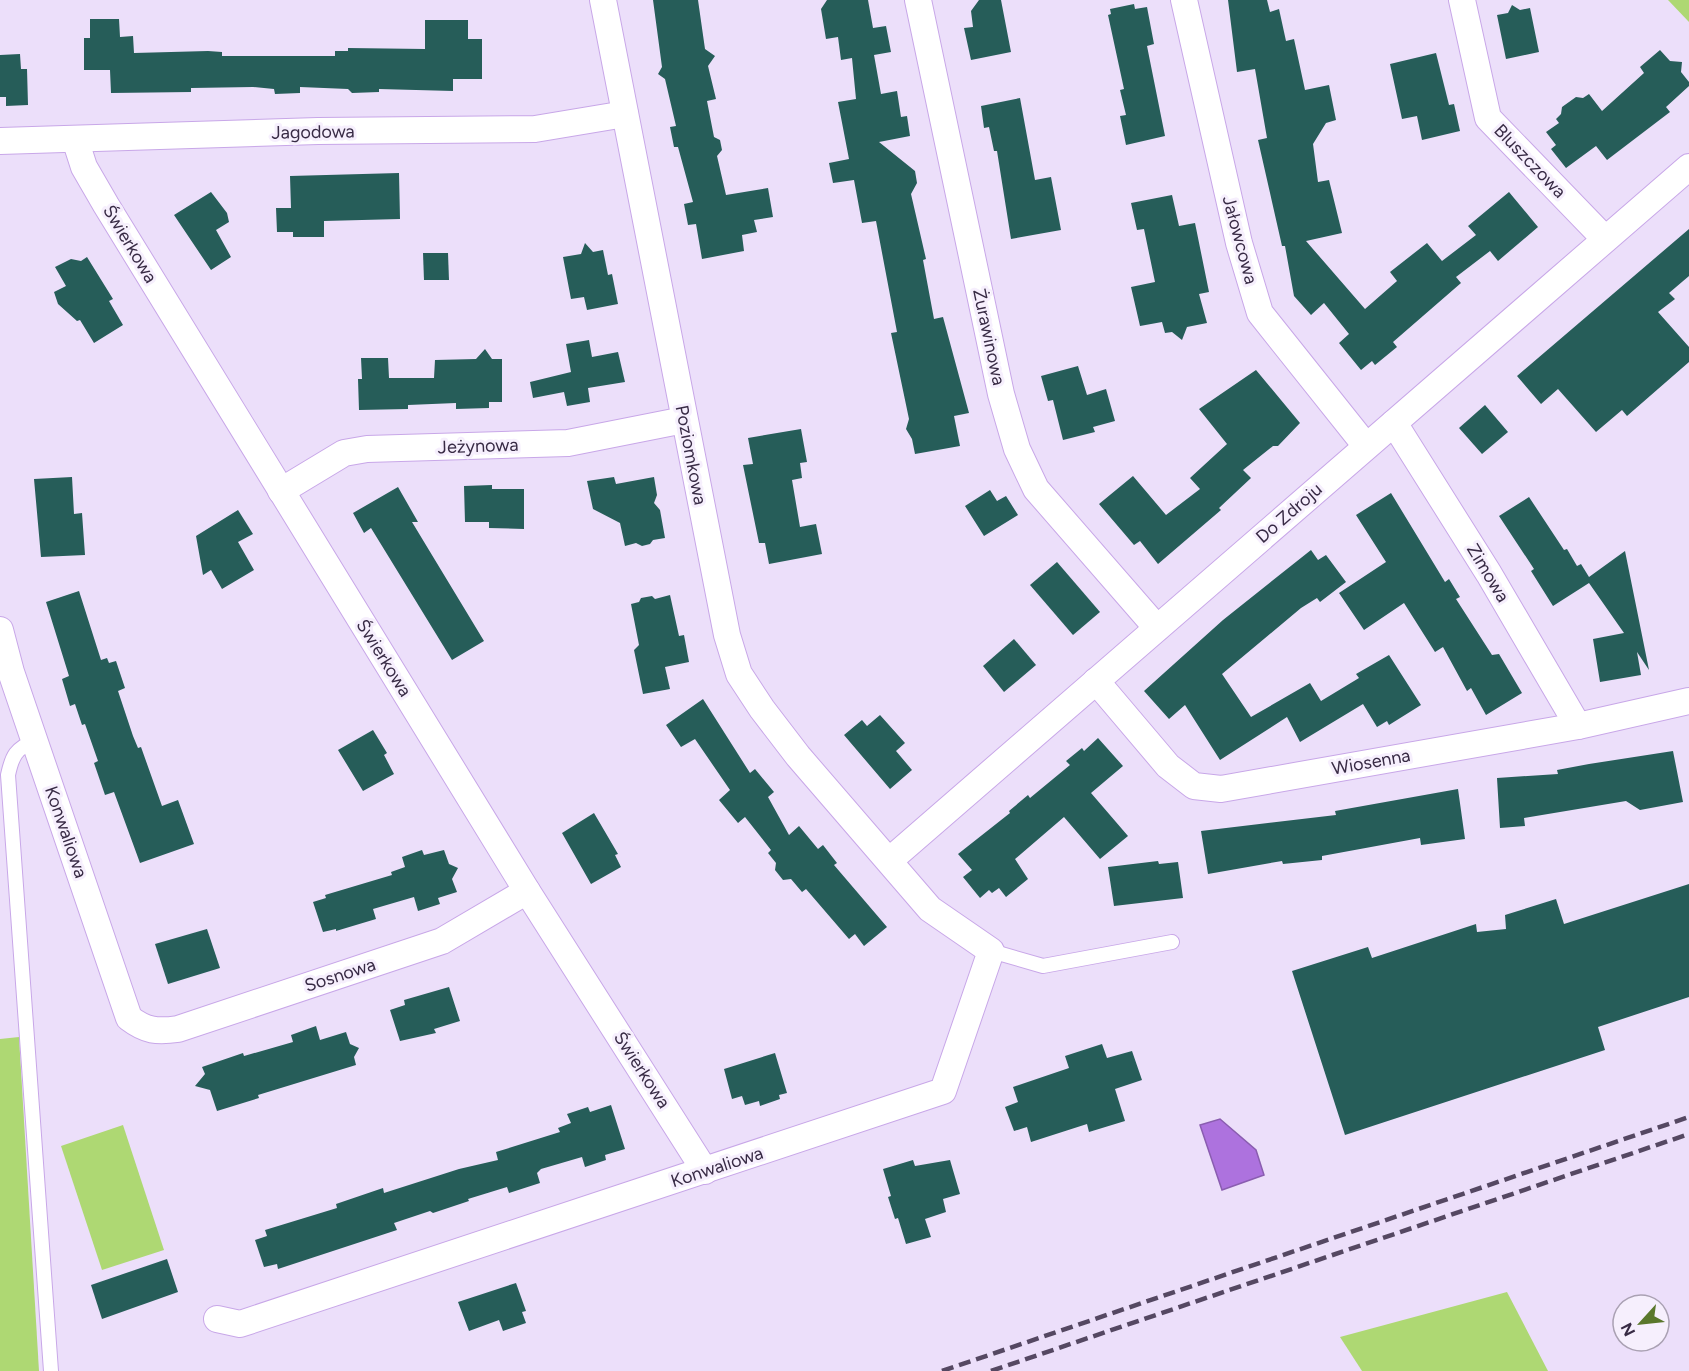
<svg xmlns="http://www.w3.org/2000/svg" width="1689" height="1371" font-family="Figtree,sans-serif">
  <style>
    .green { fill: #aed873 }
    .water { fill: #ad72de; stroke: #8a5db0; stroke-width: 1.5 }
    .building { fill: #265d59 }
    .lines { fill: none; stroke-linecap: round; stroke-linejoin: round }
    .lane-casing { stroke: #c8a7e8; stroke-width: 16 }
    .street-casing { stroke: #c8a7e8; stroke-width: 28 }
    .lane { stroke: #fff; stroke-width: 14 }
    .street { stroke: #fff; stroke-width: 26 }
    .rail { stroke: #554862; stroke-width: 4.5; stroke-dasharray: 12 6; stroke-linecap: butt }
    .labels { text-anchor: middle; stroke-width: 6; stroke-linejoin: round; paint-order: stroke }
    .street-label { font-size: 18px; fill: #382b45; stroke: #f6effd }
  </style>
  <rect width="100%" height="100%" fill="#ecdffa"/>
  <g class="green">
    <path d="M 1668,0 L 1689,0 L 1689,22 Z"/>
    <path d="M 19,1037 L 39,1371 L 0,1371 L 0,1039 Z"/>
    <path d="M 123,1125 L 164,1250 L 102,1270 L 61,1146 Z"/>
    <path d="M 1507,1292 L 1548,1371 L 1362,1371 L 1340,1337 Z"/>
  </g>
  <path class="water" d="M 1220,1119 L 1256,1150 L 1264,1175 L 1222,1190 L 1200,1125 Z"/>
  <g class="building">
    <path d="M 653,0 L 698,0 L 705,49 L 715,56 L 708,66 L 716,99 L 707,101 L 714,137 L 720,140 L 722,150 L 717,156 L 726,195 L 768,188 L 773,217 L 754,220 L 757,232 L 742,235 L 744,251 L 702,259 L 696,224 L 688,225 L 684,204 L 693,202 L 678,147 L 674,147 L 670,127 L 676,126 L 665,79 L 658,74 L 662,67 Z"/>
    <path d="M 827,0 L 868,0 L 873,28 L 886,26 L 891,52 L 874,55 L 881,94 L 897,91 L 901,117 L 907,116 L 910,136 L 879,142 L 915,171 L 917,183 L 911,194 L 926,259 L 923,260 L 934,319 L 943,317 L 969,413 L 954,416 L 960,446 L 915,454 L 912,439 L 906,429 L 909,419 L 891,333 L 897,332 L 876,221 L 862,223 L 854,180 L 833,183 L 829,163 L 849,159 L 838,102 L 856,99 L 852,58 L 841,60 L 838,37 L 826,39 L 821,9 Z"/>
    <path d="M 979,0 L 1001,0 L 1011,52 L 971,60 L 964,28 L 973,27 L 971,11 Z"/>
    <path d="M 1228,0 L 1267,0 L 1270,12 L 1279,9 L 1286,41 L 1294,39 L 1305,90 L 1329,85 L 1336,120 L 1326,123 L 1313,144 L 1318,182 L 1329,180 L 1342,233 L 1306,241 L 1365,309 L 1397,281 L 1390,272 L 1427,243 L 1442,261 L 1476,235 L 1468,226 L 1509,192 L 1538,227 L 1498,261 L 1490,251 L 1456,277 L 1461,283 L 1393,342 L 1397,347 L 1375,365 L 1372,361 L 1361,370 L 1339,343 L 1349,334 L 1324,303 L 1311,315 L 1294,296 L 1285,246 L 1282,246 L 1258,140 L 1267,138 L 1255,69 L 1237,72 Z"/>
    <path d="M 1134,4 L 1135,9 L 1147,7 L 1154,44 L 1147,46 L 1165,136 L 1126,145 L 1120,116 L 1126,115 L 1120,90 L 1124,89 L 1108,15 L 1111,14 L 1110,9 Z"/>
    <path d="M 1512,5 L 1520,10 L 1530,8 L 1539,52 L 1506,59 L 1497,15 L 1508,13 Z"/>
    <path d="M 90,19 L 119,19 L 120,37 L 133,36 L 134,53 L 208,51 L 222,52 L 222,56 L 335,56 L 335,51 L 348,51 L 348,48 L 425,49 L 425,20 L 468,20 L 468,39 L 482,39 L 482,79 L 453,79 L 453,91 L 379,89 L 379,92 L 352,93 L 348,89 L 300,87 L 300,93 L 275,94 L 274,89 L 253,87 L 191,88 L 191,92 L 111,93 L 110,70 L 84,70 L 84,38 L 90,38 Z"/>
    <path d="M 1660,50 L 1670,61 L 1682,62 L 1681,72 L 1689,82 L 1689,86 L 1666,107 L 1670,112 L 1607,160 L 1596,146 L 1566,168 L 1551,149 L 1556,145 L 1546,132 L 1559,123 L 1556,119 L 1561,114 L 1562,107 L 1576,97 L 1583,98 L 1589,94 L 1602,111 L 1644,73 L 1640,67 Z"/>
    <path d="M 1436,53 L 1449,105 L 1454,104 L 1460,131 L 1422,140 L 1417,116 L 1402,119 L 1390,64 Z"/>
    <path d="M 20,54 L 21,69 L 27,69 L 28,105 L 6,106 L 6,97 L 0,97 L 0,55 Z"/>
    <path d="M 1020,98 L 1035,180 L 1051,177 L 1061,230 L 1011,239 L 997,151 L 994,151 L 989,127 L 984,128 L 981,106 Z"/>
    <path d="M 399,173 L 400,219 L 324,221 L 324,237 L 293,237 L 293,232 L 277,232 L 276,208 L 291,208 L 290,176 Z"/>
    <path d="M 211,192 L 227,213 L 229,222 L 216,230 L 231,257 L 211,270 L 174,215 Z"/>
    <path d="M 1172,195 L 1179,226 L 1195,223 L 1209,292 L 1199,294 L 1207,323 L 1187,327 L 1182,340 L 1172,332 L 1165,333 L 1162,322 L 1140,326 L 1131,287 L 1155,282 L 1144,229 L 1137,230 L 1131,203 Z"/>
    <path d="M 1689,229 L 1689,276 L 1669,293 L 1675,299 L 1658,312 L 1689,347 L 1689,362 L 1627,416 L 1622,410 L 1596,432 L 1558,389 L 1541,404 L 1517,376 Z"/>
    <path d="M 585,243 L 593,252 L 603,250 L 608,275 L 612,274 L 618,304 L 587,310 L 584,297 L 571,299 L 563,257 L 581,254 Z"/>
    <path d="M 423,253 L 448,253 L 449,280 L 424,280 Z"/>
    <path d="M 87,257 L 113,299 L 109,301 L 123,325 L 94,343 L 80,320 L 77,321 L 58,304 L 54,292 L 66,286 L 55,267 L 71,259 L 81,261 Z"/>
    <path d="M 589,340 L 592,357 L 618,352 L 625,382 L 588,388 L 590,402 L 567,406 L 564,392 L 533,398 L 530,382 L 571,372 L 566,344 Z"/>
    <path d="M 485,349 L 492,359 L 502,359 L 502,402 L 489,402 L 489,408 L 456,409 L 456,403 L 408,405 L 408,409 L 359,410 L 358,379 L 362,379 L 361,358 L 388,358 L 389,378 L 434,378 L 435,360 L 476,359 Z"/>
    <path d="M 1078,366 L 1087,395 L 1106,389 L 1115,421 L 1093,427 L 1095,432 L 1063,440 L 1053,400 L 1048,401 L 1041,376 Z"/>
    <path d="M 1256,370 L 1300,423 L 1278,446 L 1273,446 L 1243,470 L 1251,478 L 1219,508 L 1221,510 L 1158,564 L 1140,541 L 1134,545 L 1099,504 L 1133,476 L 1166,515 L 1200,489 L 1190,478 L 1227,444 L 1199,409 Z"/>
    <path d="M 1485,405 L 1508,432 L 1482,454 L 1459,428 Z"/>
    <path d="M 801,429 L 807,462 L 800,463 L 802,478 L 792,480 L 800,527 L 816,524 L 822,554 L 769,564 L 765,543 L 759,543 L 743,465 L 753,464 L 748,438 Z"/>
    <path d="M 72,477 L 74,514 L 82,513 L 85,555 L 41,557 L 34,479 Z"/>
    <path d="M 614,477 L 616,484 L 654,477 L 657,495 L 654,503 L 660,510 L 665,538 L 653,540 L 650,544 L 642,546 L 636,543 L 625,546 L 620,523 L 593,509 L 587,481 Z"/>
    <path d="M 492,485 L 492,489 L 524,489 L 524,529 L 489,528 L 489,522 L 465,522 L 464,486 Z"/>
    <path d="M 398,487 L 418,522 L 412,522 L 484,641 L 452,660 L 371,528 L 364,533 L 353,513 Z"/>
    <path d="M 990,490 L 997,501 L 1006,496 L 1018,515 L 984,536 L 965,506 Z"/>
    <path d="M 1391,493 L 1445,582 L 1449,579 L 1460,597 L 1456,599 L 1492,655 L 1499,654 L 1522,693 L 1486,715 L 1471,688 L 1467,691 L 1443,647 L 1435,652 L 1404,603 L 1364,630 L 1339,593 L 1386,562 L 1356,515 Z"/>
    <path d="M 1529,497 L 1564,550 L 1567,549 L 1577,566 L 1581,564 L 1589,577 L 1625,551 L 1649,670 L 1637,652 L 1641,675 L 1600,682 L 1593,639 L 1624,633 L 1589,583 L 1553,606 L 1531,571 L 1534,569 L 1499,516 Z"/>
    <path d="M 238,510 L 253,534 L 238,542 L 254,570 L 222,589 L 211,570 L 203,575 L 196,536 Z"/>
    <path d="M 1311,550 L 1318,560 L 1326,555 L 1346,582 L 1320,602 L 1317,598 L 1301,608 L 1222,674 L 1251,717 L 1310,683 L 1321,701 L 1359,678 L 1356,674 L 1389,655 L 1421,705 L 1389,725 L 1387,721 L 1377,727 L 1363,704 L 1300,742 L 1287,717 L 1220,760 L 1185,705 L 1169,719 L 1144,691 L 1223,620 Z"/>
    <path d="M 1057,562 L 1100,612 L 1073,635 L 1030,585 Z"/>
    <path d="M 79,591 L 101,660 L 107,658 L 109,663 L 116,661 L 125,688 L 118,691 L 133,736 L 138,748 L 141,747 L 162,806 L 178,800 L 194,844 L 140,863 L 114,792 L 105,795 L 94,763 L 98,761 L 85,724 L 82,725 L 75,704 L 70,706 L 62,679 L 69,676 L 46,602 Z"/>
    <path d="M 670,595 L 679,636 L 684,635 L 689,662 L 665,667 L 670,689 L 643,694 L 634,650 L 639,645 L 631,604 L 639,602 L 641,598 L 652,596 L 655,599 Z"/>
    <path d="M 1014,639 L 1036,665 L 1004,692 L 983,666 Z"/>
    <path d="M 703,699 L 750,773 L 755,769 L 774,792 L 768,797 L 789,835 L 799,826 L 818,849 L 823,845 L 837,863 L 834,865 L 887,927 L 864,946 L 855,934 L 849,939 L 806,889 L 802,892 L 791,879 L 783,880 L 775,870 L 776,863 L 768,853 L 771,850 L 745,817 L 738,823 L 719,800 L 730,790 L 695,739 L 681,747 L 666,725 Z"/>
    <path d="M 880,715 L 905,743 L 896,751 L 912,770 L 890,789 L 844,735 L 862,720 L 867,726 Z"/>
    <path d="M 373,730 L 387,753 L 384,755 L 394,774 L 363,791 L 338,750 Z"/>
    <path d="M 1098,738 L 1123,766 L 1091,793 L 1128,836 L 1100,859 L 1064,817 L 1015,859 L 1028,879 L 1006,897 L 999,888 L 992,893 L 989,890 L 980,898 L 963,877 L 972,870 L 958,854 L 1010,813 L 1009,811 L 1028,795 L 1030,798 L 1070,765 L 1066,761 L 1082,748 L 1084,751 Z"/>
    <path d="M 1673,751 L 1683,802 L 1640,810 L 1626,801 L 1524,818 L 1525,826 L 1500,828 L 1497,778 L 1558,774 L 1557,770 L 1589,764 Z"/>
    <path d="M 1458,789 L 1465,839 L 1421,845 L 1420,838 L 1322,856 L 1322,860 L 1283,864 L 1282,861 L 1208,874 L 1201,831 L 1336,815 L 1335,811 Z"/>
    <path d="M 594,813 L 618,854 L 615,855 L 621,867 L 591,884 L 562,833 Z"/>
    <path d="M 422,850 L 424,855 L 444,850 L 449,864 L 458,868 L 452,879 L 457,892 L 438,898 L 440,904 L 418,911 L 414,897 L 373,909 L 376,919 L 336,931 L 336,929 L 323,932 L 313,902 L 326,898 L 325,895 L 392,875 L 391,872 L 405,867 L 402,857 Z"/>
    <path d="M 1158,861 L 1159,864 L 1178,862 L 1183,898 L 1114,906 L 1108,867 Z"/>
    <path d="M 1689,884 L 1689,997 L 1598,1027 L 1605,1050 L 1345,1135 L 1292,971 L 1368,947 L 1372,958 L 1476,924 L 1477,932 L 1506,929 L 1505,915 L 1556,899 L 1564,924 Z"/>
    <path d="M 207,929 L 220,968 L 168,984 L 155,944 Z"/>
    <path d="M 449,987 L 460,1021 L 434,1029 L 436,1033 L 400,1041 L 390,1010 L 405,1005 L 404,1000 Z"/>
    <path d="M 316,1026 L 320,1040 L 346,1032 L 350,1044 L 359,1048 L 354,1057 L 356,1065 L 258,1095 L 259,1098 L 217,1111 L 210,1090 L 195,1086 L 205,1074 L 202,1067 L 243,1053 L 244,1056 L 293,1042 L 291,1035 Z"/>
    <path d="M 1102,1044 L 1107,1058 L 1132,1051 L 1142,1080 L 1115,1089 L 1125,1121 L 1089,1132 L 1087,1124 L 1031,1142 L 1027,1127 L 1014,1131 L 1005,1107 L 1018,1102 L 1013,1087 L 1069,1068 L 1065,1056 Z"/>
    <path d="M 775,1053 L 787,1093 L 779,1095 L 780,1099 L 760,1106 L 759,1101 L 745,1105 L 742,1096 L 732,1099 L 724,1069 Z"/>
    <path d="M 611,1105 L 625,1149 L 605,1155 L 606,1160 L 585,1167 L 582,1157 L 541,1169 L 537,1173 L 540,1183 L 509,1193 L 507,1187 L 468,1199 L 469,1201 L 433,1213 L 430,1211 L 394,1223 L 397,1230 L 278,1269 L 277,1264 L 264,1267 L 255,1240 L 267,1236 L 265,1230 L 337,1208 L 336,1204 L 383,1188 L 384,1193 L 459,1169 L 498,1160 L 496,1152 L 560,1132 L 558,1128 L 571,1123 L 567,1114 L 588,1107 L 590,1112 Z"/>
    <path d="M 913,1160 L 915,1166 L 950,1160 L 960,1194 L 943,1199 L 946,1212 L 925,1219 L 931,1237 L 906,1244 L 898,1218 L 895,1219 L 888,1197 L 891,1196 L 883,1169 Z"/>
    <path d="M 167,1259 L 178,1292 L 102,1319 L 91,1285 Z"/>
    <path d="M 516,1283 L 526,1311 L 522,1312 L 526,1323 L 503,1331 L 499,1320 L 469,1331 L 458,1302 Z"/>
  </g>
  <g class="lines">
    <g class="lane-casing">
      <g id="lane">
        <path d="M 35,741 C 16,748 12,756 8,775 L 51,1371"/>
        <path d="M 991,951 L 1043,966 L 1172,942"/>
      </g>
    </g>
    <g class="street-casing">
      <g id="street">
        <path d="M 918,0 L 1001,394 L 1017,449 L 1036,489 L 1157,628"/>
        <path d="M 1184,0 L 1239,243 L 1260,313 L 1366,446"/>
        <path d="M 1462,0 L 1488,118 L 1605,239"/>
        <path d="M 75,139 L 84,167 L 106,205 L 527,891 L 705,1171"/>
        <path d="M 0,141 L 318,131 L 535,129 L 625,114"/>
        <path d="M 1394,423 L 1489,574 L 1578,726"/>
        <path d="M 281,491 L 344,453 L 367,449 L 568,443 L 684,420"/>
        <path d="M 0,630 L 11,672 L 129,1018 C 146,1031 157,1032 178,1029 L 442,941 L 527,891"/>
        <path d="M 1096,681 L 1168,766 L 1194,786 L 1221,789 L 1578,726 L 1689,701"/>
        <path d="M 890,860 L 1689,167"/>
        <path d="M 217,1319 L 240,1324 L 943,1091 L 991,951 L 930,909 L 798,756 L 762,709 L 739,674 L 727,635 L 603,0"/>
      </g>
    </g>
    <use href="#lane" class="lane"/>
    <use href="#street" class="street"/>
    <g class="rail">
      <path d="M 942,1371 L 1689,1117"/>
      <path d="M 991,1371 L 1689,1134"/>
    </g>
  </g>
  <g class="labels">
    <g class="street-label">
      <text transform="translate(313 132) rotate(-1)" y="6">Jagodowa</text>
      <text transform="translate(1530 161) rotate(46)" y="6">Bluszczowa</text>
      <text transform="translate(1240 240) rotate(75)" y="6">Jałowcowa</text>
      <text transform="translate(130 244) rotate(59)" y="6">Świerkowa</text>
      <text transform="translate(989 337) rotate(78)" y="6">Żurawinowa</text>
      <text transform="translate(478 446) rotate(-2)" y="6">Jeżynowa</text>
      <text transform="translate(691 455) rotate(79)" y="6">Poziomkowa</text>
      <text transform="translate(1289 513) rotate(-41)" y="6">Do Zdroju</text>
      <text transform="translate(1488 573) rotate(59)" y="6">Zimowa</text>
      <text transform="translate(384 658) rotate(58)" y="6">Świerkowa</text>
      <text transform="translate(1371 762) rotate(-10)" y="6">Wiosenna</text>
      <text transform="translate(66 832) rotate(71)" y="6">Konwaliowa</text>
      <text transform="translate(340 975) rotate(-18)" y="6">Sosnowa</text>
      <text transform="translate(642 1070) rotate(57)" y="6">Świerkowa</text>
      <text transform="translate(717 1167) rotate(-18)" y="6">Konwaliowa</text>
    </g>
  </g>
  <g transform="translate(1641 1323) rotate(243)"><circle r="28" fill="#f6effd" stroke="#aaa1b3" stroke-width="1.5"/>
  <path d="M0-4.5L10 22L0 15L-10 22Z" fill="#5a772c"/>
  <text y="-9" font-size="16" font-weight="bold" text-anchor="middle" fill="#382b45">N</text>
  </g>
</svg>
